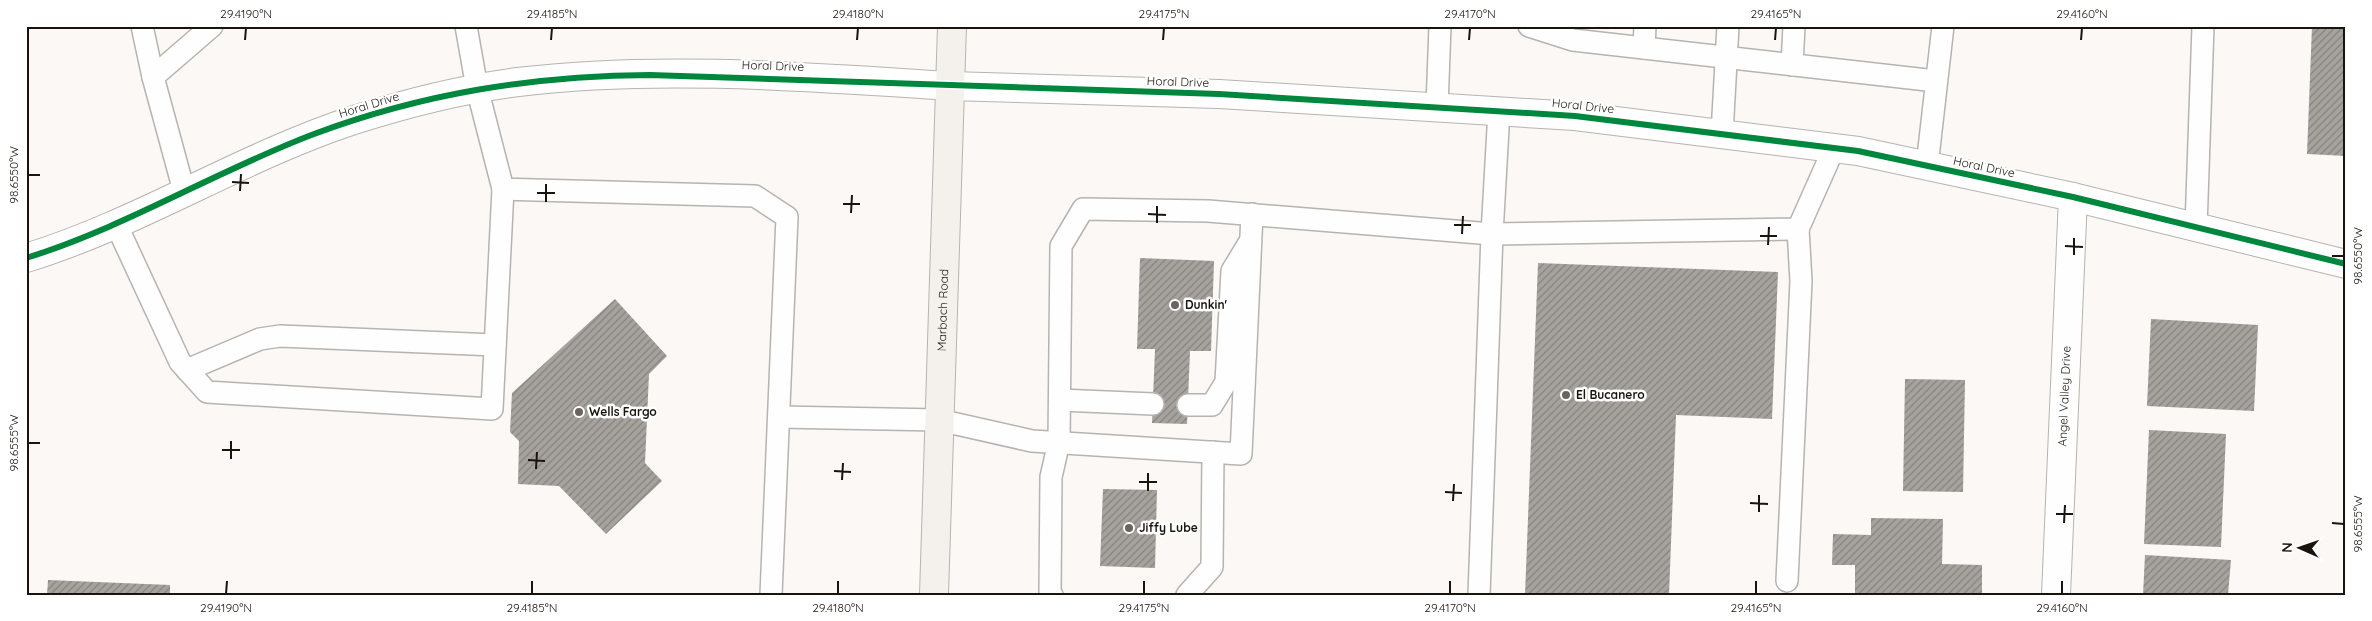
<svg xmlns="http://www.w3.org/2000/svg" width="2372" height="621" font-family="Quicksand,sans-serif">
  <style>
    .building { fill: url(#building-hatch) }
    .lines { fill: none; stroke-linecap: round; stroke-linejoin: round }
    .service-casing { stroke: #b7b3af; stroke-width: 24 }
    .minor-casing { stroke: #b7b3af; stroke-width: 30 }
    .tertiary-casing { stroke: #b7b3af; stroke-width: 30 }
    .secondary-casing { stroke: #b7b3af; stroke-width: 30 }
    .service { stroke: #fefefe; stroke-width: 21 }
    .minor { stroke: #fefefe; stroke-width: 28 }
    .tertiary { stroke: #fefefe; stroke-width: 28 }
    .secondary { stroke: #f4f1ec; stroke-width: 28 }
    .cycleway-casing { stroke: #fff; stroke-width: 9 }
    .cycleway { stroke: #00873e; stroke-width: 6 }
    .ticks { fill: none; stroke: #1a140f; stroke-width: 2 }
    .poi-dot { fill: #696460; stroke: #fff; stroke-width: 2 }
    .labels { text-anchor: middle; stroke-width: 5; stroke-linejoin: round; paint-order: stroke }
    .street-label { font-size: 12px; fill: #1a140f; stroke: #fff }
    .poi-label { font-size: 12px; font-weight: bold; fill: #1a140f; stroke: #fff; text-anchor: start }
    .neatline { fill: none; stroke: #1a140f; stroke-width: 2 }
    .ticks-label { font-size: 12px; text-anchor: middle; fill: #1a140f }
  </style>
  <defs>
    <pattern id="building-hatch" width="6" height="6" patternUnits="userSpaceOnUse" patternTransform="scale(1.25)"><rect width="6" height="6" fill="#a6a29e"/><path d="M-1 1l2-2M0 6l6-6M5 7l2-2" fill="none" stroke="#86837f"/></pattern>
  </defs>
  <rect width="100%" height="100%" fill="#fbf8f5"/>
  <g class="building">
    <path d="M 2312,26 L 2346,26 L 2346,156 L 2307,154 Z"/>
    <path d="M 1140,258 L 1214,261 L 1211,351 L 1190,351 L 1187,424 L 1152,423 L 1155,349 L 1137,349 Z"/>
    <path d="M 1538,263 L 1778,272 L 1772,419 L 1676,415 L 1669,595 L 1525,595 Z"/>
    <path d="M 615,299 L 667,356 L 649,374 L 645,463 L 662,481 L 606,534 L 559,486 L 518,484 L 519,441 L 510,432 L 512,393 Z"/>
    <path d="M 2151,319 L 2258,325 L 2254,411 L 2147,406 Z"/>
    <path d="M 1905,379 L 1965,380 L 1963,492 L 1903,491 Z"/>
    <path d="M 2149,430 L 2226,434 L 2221,547 L 2144,544 Z"/>
    <path d="M 1103,489 L 1157,490 L 1155,568 L 1100,566 Z"/>
    <path d="M 1871,518 L 1943,519 L 1942,564 L 1982,565 L 1982,595 L 1855,595 L 1855,565 L 1832,565 L 1833,534 L 1871,535 Z"/>
    <path d="M 2145,555 L 2231,560 L 2228,595 L 2143,595 Z"/>
    <path d="M 48,580 L 170,585 L 170,595 L 47,595 Z"/>
  </g>
  <g class="lines">
    <g class="service-casing">
      <g id="service">
        <path d="M 142,26 L 153,77"/>
        <path d="M 466,26 L 477,88 L 503,189 L 755,196 L 787,217 L 771,595"/>
        <path d="M 1529,26 L 1573,40 L 1936,81"/>
        <path d="M 1644,48 L 1645,26"/>
        <path d="M 1792,65 L 1794,26"/>
        <path d="M 1437,107 L 1440,26"/>
        <path d="M 1722,134 L 1728,26"/>
        <path d="M 1927,166 L 1943,26"/>
        <path d="M 184,191 L 153,77 L 212,26"/>
        <path d="M 116,224 L 180,362 L 207,392 L 492,409 L 503,189"/>
        <path d="M 2196,227 L 2203,26"/>
        <path d="M 187,370 L 260,339 L 280,336 L 495,345"/>
        <path d="M 1060,400 L 1153,404"/>
        <path d="M 1188,405 L 1212,405 L 1226,382 L 1232,271 L 1249,243"/>
        <path d="M 779,417 L 939,420 L 1032,441 L 1241,454 L 1252,214"/>
        <path d="M 1787,581 L 1801,281 L 1798,229"/>
        <path d="M 1052,595 L 1050,592 L 1051,477 L 1059,442 L 1061,246 L 1083,209 L 1208,211 L 1492,234 L 1798,229 L 1834,148"/>
        <path d="M 1187,595 L 1212,567 L 1213,452"/>
        <path d="M 1479,595 L 1492,234 L 1499,111"/>
      </g>
    </g>
    <g class="minor-casing">
      <g id="minor">
        <path d="M 26,258 C 140,223 241,157 354,120 C 407,103 463,89 518,82 C 658,65 809,77 950,86"/>
        <path id="s1" d="M 2056,595 L 2073,197"/>
      </g>
    </g>
    <g class="tertiary-casing">
      <path id="tertiary" d="M 950,86 L 1219,94 L 1575,116 L 1858,151 L 2073,197 L 2346,264"/>
    </g>
    <g class="secondary-casing">
      <g id="secondary">
        <path id="s2" d="M 934,595 L 952,26"/>
      </g>
    </g>
    <use href="#service" class="service"/>
    <use href="#minor" class="minor"/>
    <use href="#tertiary" class="tertiary"/>
    <use href="#secondary" class="secondary"/>
    <g class="cycleway-casing">
      <path id="cycleway" d="M 26,258 C 126,227 216,171 314,134 C 424,93 532,76 650,75 L 1219,94 L 1575,116 L 1858,151 L 2073,197 L 2346,264"/>
    </g>
    <use href="#cycleway" class="cycleway"/>
  </g>
  <path class="ticks" d="M 245,40 L 246,28M 551,40 L 552,28M 857,40 L 858,28M 1163,40 L 1164,28M 1469,40 L 1470,28M 1775,40 L 1776,28M 2081,40 L 2082,28M 28,175 L 40,175M 232,182 L 249,183M 240,191 L 241,174M 537,193 L 555,193M 546,202 L 546,184M 843,204 L 860,204M 851,213 L 852,195M 1148,214 L 1166,215M 1157,223 L 1157,206M 1454,225 L 1471,225M 1462,234 L 1463,216M 1760,236 L 1777,236M 1768,245 L 1769,227M 2065,246 L 2083,247M 2074,255 L 2074,238M 2332,256 L 2344,256M 28,443 L 40,443M 222,450 L 240,450M 231,459 L 231,441M 528,460 L 545,461M 536,469 L 537,452M 834,471 L 851,472M 842,480 L 843,463M 1139,482 L 1157,482M 1148,491 L 1148,473M 1445,492 L 1462,493M 1453,501 L 1454,484M 1750,503 L 1768,504M 1759,512 L 1759,495M 2056,514 L 2073,514M 2064,523 L 2065,505M 2332,523 L 2344,524M 226,594 L 227,581M 532,594 L 532,581M 838,594 L 838,581M 1144,594 L 1144,581M 1450,594 L 1450,581M 1756,594 L 1756,581M 2062,594 L 2062,581"/>
  <g class="poi-dot">
    <circle cx="1175" cy="305" r="5"/>
    <circle cx="1566" cy="395" r="5"/>
    <circle cx="579" cy="412" r="5"/>
    <circle cx="1129" cy="528" r="5"/>
  </g>
  <g class="labels">
    <g class="street-label">
      <text transform="translate(773 66) rotate(2)" y="4">Horal Drive</text>
      <text transform="translate(1178 82) rotate(2)" y="4">Horal Drive</text>
      <text transform="translate(369 105) rotate(-17)" y="4">Horal Drive</text>
      <text transform="translate(1583 106) rotate(6)" y="4">Horal Drive</text>
      <text transform="translate(1984 167) rotate(12)" y="4">Horal Drive</text>
      <text dy="4" stroke="none"><textPath href="#s2" startOffset="285">Marbach Road</textPath></text>
      <text dy="4" stroke="none"><textPath href="#s1" startOffset="199">Angel Valley Drive</textPath></text>
    </g>
    <g class="poi-label">
      <text x="1185" y="309">Dunkin'</text>
      <text x="1576" y="399">El Bucanero</text>
      <text x="589" y="416">Wells Fargo</text>
      <text x="1139" y="532">Jiffy Lube</text>
    </g>
  </g>
  <rect width="2372" height="621" fill="none" stroke="#ffffff" stroke-width="55"/>
  <g transform="translate(2300 548) rotate(272)" stroke="#ffffff" stroke-width="4" paint-order="stroke">
  <path d="M0-4L9 19L0 12L-9 19Z" fill="#1a140f"/>
  <text y="-8" font-size="14" font-weight="bold" text-anchor="middle" fill="#1a140f">N</text>
  </g>
  <rect x="28" y="28" width="2316" height="566" class="neatline"/>
  <g class="ticks-label">
    <text x="246" y="18">29.4190°N</text>
    <text x="552" y="18">29.4185°N</text>
    <text x="858" y="18">29.4180°N</text>
    <text x="1164" y="18">29.4175°N</text>
    <text x="1470" y="18">29.4170°N</text>
    <text x="1776" y="18">29.4165°N</text>
    <text x="2082" y="18">29.4160°N</text>
    <text transform="translate(14 175) rotate(-90)" y="4">98.6550°W</text>
    <text transform="translate(2358 256) rotate(-90)" y="4">98.6550°W</text>
    <text transform="translate(14 443) rotate(-90)" y="4">98.6555°W</text>
    <text transform="translate(2358 524) rotate(-90)" y="4">98.6555°W</text>
    <text x="226" y="612">29.4190°N</text>
    <text x="532" y="612">29.4185°N</text>
    <text x="838" y="612">29.4180°N</text>
    <text x="1144" y="612">29.4175°N</text>
    <text x="1450" y="612">29.4170°N</text>
    <text x="1756" y="612">29.4165°N</text>
    <text x="2062" y="612">29.4160°N</text>
  </g>
</svg>
